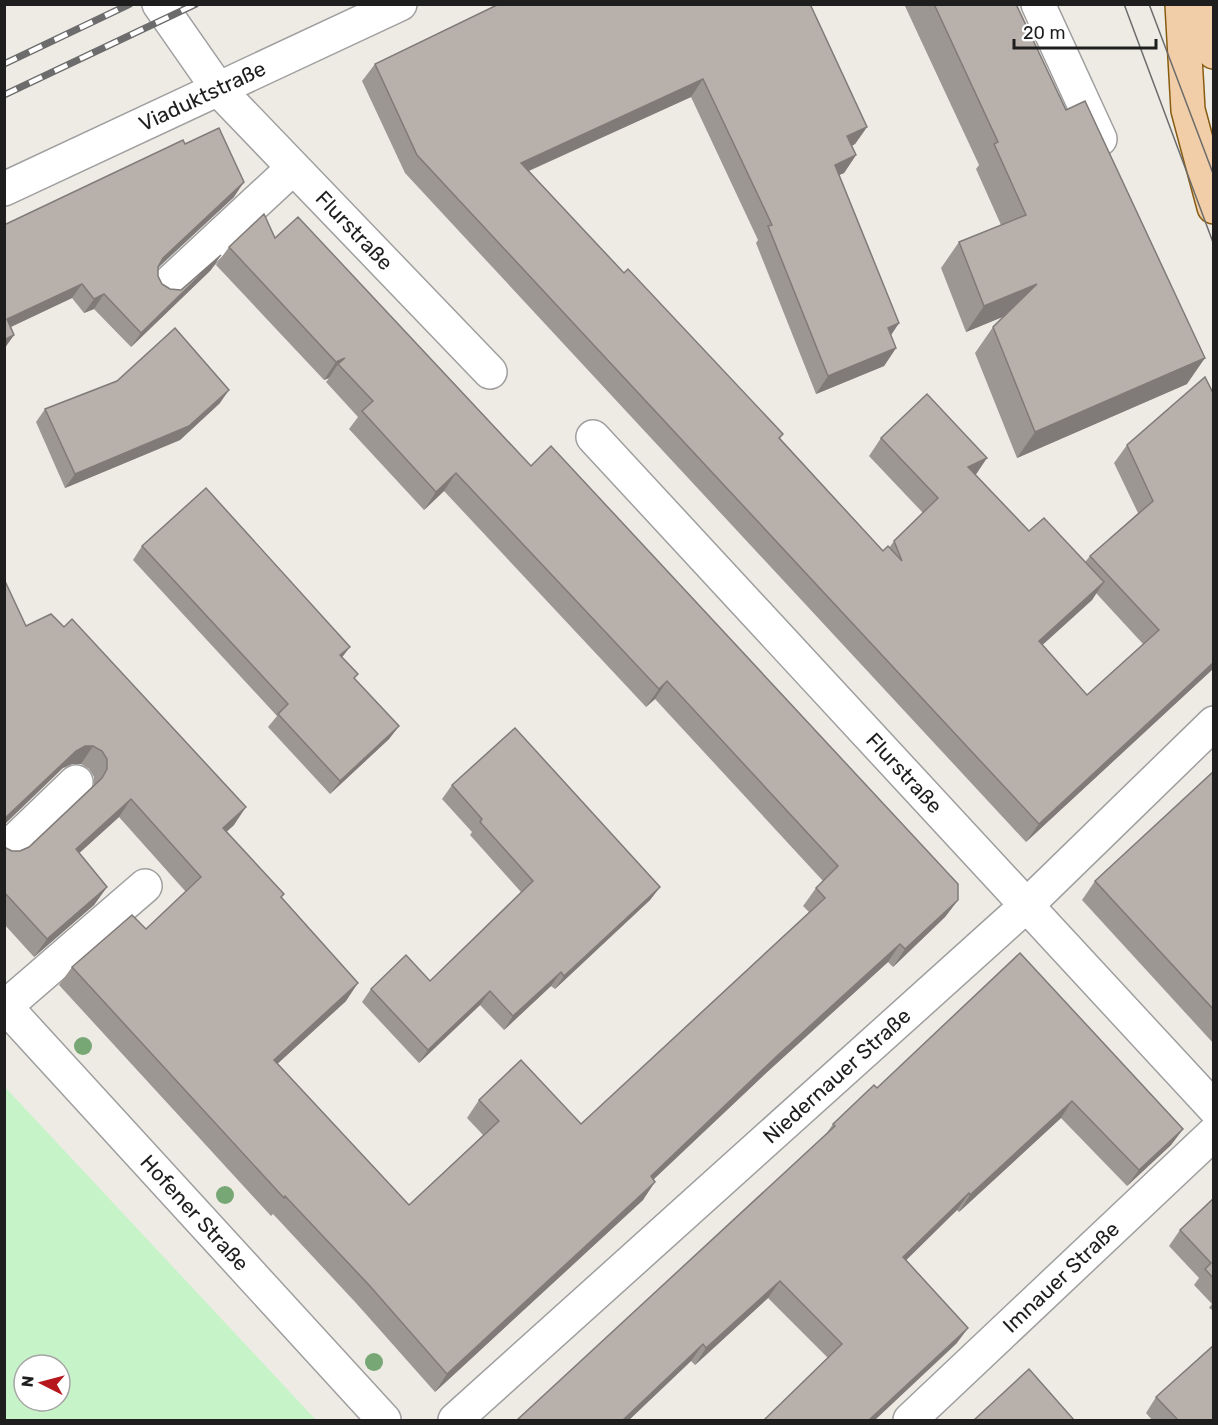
<svg xmlns="http://www.w3.org/2000/svg" width="1218" height="1425" font-family="Rubik,sans-serif">
  <style>
    .park { fill: #c7f3c9; fill-rule: evenodd }
    .lines { fill: none; stroke-linecap: round; stroke-linejoin: round }
    .minor-casing { stroke: #9f9f9f; stroke-width: 36 }
    .major-casing { stroke: #875c11; stroke-width: 36 }
    .minor { stroke: #fff; stroke-width: 33 }
    .major { stroke: #f1cea7; stroke-width: 33 }
    .tram { stroke: #6c6c6c; stroke-width: 1.5 }
    .rail-casing { stroke: #6c6c6c; stroke-width: 7 }
    .rail { stroke: #fff; stroke-width: 4.5; stroke-dasharray: 14; stroke-linecap: butt }
    .tree { fill: #78a776 }
    .wall { fill: #9d9793; fill-rule: evenodd }
    .shaded-wall { fill: #807b78 }
    .building { fill: #b7b0ab; stroke: #807b78; stroke-width: 1.5 }
    .labels { text-anchor: middle; stroke-width: 6; stroke-linejoin: round; paint-order: stroke }
    .street-label { font-size: 21px; fill: #1e1e1e; stroke: #fff }
  </style>
  <rect width="100%" height="100%" fill="#eeebe5"/>
  <path class="park" d="M 4,1087 L 5,1087 L 316,1420 L 5,1420 ZM 24,1365 L 60,1365 L 60,1401 L 24,1401 Z"/>
  <g class="lines">
    <g class="minor-casing">
      <g id="minor">
        <path id="s1" d="M 159,4 L 219,90 L 490,372"/>
        <path d="M 1038,4 L 1100,139"/>
        <path id="s2" d="M 4,189 L 400,4"/>
        <path d="M 166,286 L 293,168"/>
        <path id="s3" d="M 593,437 L 1214,1108"/>
        <path d="M 4,851 L 76,782"/>
        <path id="s4" d="M 4,1005 L 384,1420"/>
        <path d="M 6,1006 L 145,886"/>
        <path id="s5" d="M 455,1420 L 1027,905 L 1214,723"/>
        <path id="s6" d="M 910,1420 L 1214,1133"/>
      </g>
    </g>
    <g class="major-casing">
      <g id="major">
        <path d="M 1182,4 L 1188,110 L 1214,207"/>
        <path d="M 1195,4 L 1214,52"/>
      </g>
    </g>
    <use href="#minor" class="minor"/>
    <use href="#major" class="major"/>
    <g class="tram">
      <path d="M 1124,4 L 1214,245"/>
      <path d="M 1149,4 L 1214,176"/>
    </g>
    <g class="rail-casing">
      <g id="rail">
        <path d="M 4,64 L 130,4"/>
        <path d="M 4,95 L 196,4"/>
      </g>
    </g>
    <use href="#rail" class="rail"/>
  </g>
  <g class="tree">
    <circle cx="83" cy="1046" r="9"/>
    <circle cx="225" cy="1195" r="9"/>
    <circle cx="374" cy="1362" r="9"/>
  </g>
  <g class="wall">
    <path d="M 499,4 L 867,127 L 855,144 L 852,146 L 856,155 L 844,173 L 839,175 L 899,323 L 891,335 L 896,348 L 884,366 L 816,394 L 756,243 L 758,240 L 691,97 L 529,171 L 624,273 L 783,434 L 780,438 L 883,551 L 889,548 L 894,541 L 923,513 L 869,456 L 881,438 L 976,475 L 1029,531 L 1085,562 L 1090,556 L 1138,513 L 1114,463 L 1127,445 L 1214,395 L 1214,668 L 1026,842 L 405,173 L 362,81 L 375,64 ZM 1096,593 L 1143,644 L 1087,695 L 1042,645 L 1092,600 Z"/>
    <path d="M 904,4 L 1016,4 L 1187,384 L 1017,458 L 975,353 L 993,327 L 1005,316 L 966,332 L 941,268 L 959,242 L 1001,225 L 976,169 L 979,165 Z"/>
    <path d="M 185,144 L 234,197 L 158,268 L 158,276 L 162,284 L 170,289 L 181,290 L 211,270 L 131,347 L 94,309 L 84,313 L 72,298 L 11,327 L 14,335 L 4,349 L 4,225 Z"/>
    <path d="M 275,238 L 531,466 L 958,900 L 945,917 L 893,967 L 888,962 L 765,1074 L 653,1180 L 643,1200 L 435,1392 L 356,1303 L 273,1214 L 271,1216 L 59,985 L 72,967 L 146,929 L 186,892 L 119,817 L 79,853 L 107,887 L 94,905 L 34,957 L 4,924 L 4,847 L 12,851 L 20,851 L 29,847 L 94,785 L 94,777 L 89,769 L 81,764 L 72,764 L 63,768 L 26,626 L 234,825 L 226,832 L 284,894 L 281,897 L 346,1001 L 277,1064 L 409,1205 L 483,1135 L 467,1118 L 479,1100 L 581,1124 L 809,912 L 803,906 L 816,888 L 823,881 L 655,699 L 646,707 L 444,491 L 424,510 L 349,429 L 358,417 L 326,382 L 329,378 L 324,380 L 216,265 L 229,247 Z"/>
    <path d="M 220,403 L 180,440 L 65,488 L 36,422 L 45,409 Z"/>
    <path d="M 142,546 L 342,657 L 355,679 L 399,726 L 389,739 L 330,794 L 268,727 L 277,716 L 133,560 Z"/>
    <path d="M 1214,771 L 1214,1044 L 1082,900 L 1095,881 Z"/>
    <path d="M 452,785 L 660,887 L 650,900 L 555,989 L 551,986 L 504,1030 L 480,1005 L 419,1063 L 362,1002 L 371,989 L 430,981 L 521,892 L 470,835 L 472,832 L 442,799 Z"/>
    <path d="M 1020,953 L 1183,1129 L 1171,1145 L 1127,1186 L 1061,1118 L 959,1212 L 957,1210 L 906,1260 L 968,1328 L 956,1344 L 828,1358 L 768,1298 L 695,1365 L 691,1361 L 629,1420 L 517,1420 L 824,1137 L 833,1124 L 877,1088 Z"/>
    <path d="M 1214,1198 L 1214,1311 L 1209,1308 L 1212,1304 L 1194,1285 L 1199,1278 L 1169,1246 L 1180,1230 Z"/>
    <path d="M 1156,1397 L 1214,1420 L 1152,1420 L 1146,1413 Z"/>
  </g>
  <g class="shaded-wall">
    <path d="M 703,79 L 691,97 L 508,180 L 521,163 Z"/>
    <path d="M 867,127 L 855,144 L 835,153 L 847,136 Z"/>
    <path d="M 856,155 L 844,173 L 823,182 L 835,165 Z"/>
    <path d="M 244,182 L 234,197 L 153,272 L 163,258 Z"/>
    <path d="M 221,255 L 211,270 L 131,347 L 141,333 Z"/>
    <path d="M 82,284 L 72,298 L 4,330 L 7,319 Z"/>
    <path d="M 1037,284 L 1019,310 L 966,332 L 984,306 Z"/>
    <path d="M 104,294 L 94,309 L 84,313 L 94,299 Z"/>
    <path d="M 899,323 L 887,341 L 888,328 Z"/>
    <path d="M 14,335 L 4,349 L 4,340 Z"/>
    <path d="M 896,348 L 884,366 L 816,394 L 828,376 Z"/>
    <path d="M 345,358 L 338,364 L 329,378 L 324,380 L 336,362 Z"/>
    <path d="M 1205,358 L 1187,384 L 1017,458 L 1035,432 Z"/>
    <path d="M 229,390 L 220,403 L 180,440 L 65,488 L 75,474 Z"/>
    <path d="M 987,458 L 975,476 L 968,467 Z"/>
    <path d="M 456,473 L 444,491 L 424,510 L 436,492 Z"/>
    <path d="M 1104,582 L 1092,600 L 1027,659 L 1039,641 Z"/>
    <path d="M 350,647 L 340,660 L 340,655 Z"/>
    <path d="M 1214,662 L 1214,668 L 1026,842 L 1039,824 Z"/>
    <path d="M 667,681 L 655,699 L 646,707 L 659,689 Z"/>
    <path d="M 399,726 L 389,739 L 330,794 L 340,781 Z"/>
    <path d="M 85,746 L 93,746 L 81,764 L 72,764 L 63,768 L 4,825 L 4,819 L 76,751 Z"/>
    <path d="M 131,799 L 119,817 L 64,867 L 76,849 Z"/>
    <path d="M 246,807 L 234,825 L 211,846 L 223,828 Z"/>
    <path d="M 107,887 L 94,905 L 34,957 L 47,939 Z"/>
    <path d="M 660,887 L 650,900 L 555,989 L 564,976 Z"/>
    <path d="M 958,900 L 945,917 L 893,967 L 905,949 Z"/>
    <path d="M 900,944 L 888,962 L 765,1074 L 638,1194 L 651,1176 L 777,1056 Z"/>
    <path d="M 561,972 L 551,986 L 504,1030 L 513,1016 Z"/>
    <path d="M 358,983 L 346,1001 L 262,1078 L 274,1060 Z"/>
    <path d="M 490,991 L 480,1005 L 419,1063 L 428,1050 Z"/>
    <path d="M 1072,1101 L 1061,1118 L 959,1212 L 970,1195 Z"/>
    <path d="M 1183,1129 L 1171,1145 L 1127,1186 L 1139,1170 Z"/>
    <path d="M 655,1182 L 643,1200 L 435,1392 L 447,1374 Z"/>
    <path d="M 969,1193 L 957,1210 L 892,1274 L 903,1257 Z"/>
    <path d="M 780,1281 L 768,1298 L 695,1365 L 706,1348 Z"/>
    <path d="M 968,1328 L 956,1344 L 875,1420 L 869,1420 Z"/>
    <path d="M 703,1344 L 691,1361 L 629,1420 L 623,1420 Z"/>
  </g>
  <g class="building">
    <path d="M 499,4 L 810,4 L 867,127 L 847,136 L 856,155 L 835,165 L 899,323 L 888,328 L 896,348 L 828,376 L 768,226 L 772,225 L 703,79 L 521,163 L 624,273 L 628,269 L 783,434 L 779,438 L 883,551 L 888,546 L 902,561 L 894,541 L 938,498 L 881,438 L 927,394 L 987,458 L 968,467 L 1029,531 L 1044,518 L 1104,582 L 1039,641 L 1087,695 L 1159,630 L 1090,556 L 1153,501 L 1127,445 L 1205,377 L 1214,395 L 1214,662 L 1039,824 L 417,155 L 375,64 Z"/>
    <path d="M 934,4 L 1016,4 L 1066,110 L 1085,101 L 1205,358 L 1035,432 L 993,327 L 1037,284 L 984,306 L 959,242 L 1026,215 L 994,144 L 998,142 Z"/>
    <path d="M 219,128 L 244,182 L 163,258 L 158,267 L 158,276 L 162,284 L 170,289 L 181,290 L 221,255 L 141,333 L 104,294 L 94,299 L 82,284 L 7,319 L 14,335 L 4,340 L 4,225 L 183,140 L 185,144 Z"/>
    <path d="M 264,214 L 275,238 L 298,217 L 531,466 L 551,446 L 958,884 L 958,900 L 905,949 L 900,944 L 777,1056 L 651,1176 L 655,1182 L 447,1374 L 369,1285 L 285,1196 L 284,1198 L 72,967 L 132,915 L 146,929 L 201,877 L 131,799 L 76,849 L 107,887 L 47,939 L 4,892 L 4,847 L 12,851 L 20,851 L 29,847 L 102,778 L 107,769 L 107,759 L 102,751 L 93,746 L 85,746 L 76,751 L 4,819 L 4,579 L 26,626 L 51,614 L 64,627 L 72,619 L 246,807 L 223,828 L 284,894 L 281,897 L 358,983 L 274,1060 L 409,1205 L 499,1121 L 479,1100 L 521,1060 L 581,1124 L 825,898 L 816,888 L 838,866 L 667,681 L 659,689 L 456,473 L 436,492 L 362,411 L 373,401 L 338,364 L 345,358 L 336,362 L 229,247 Z"/>
    <path d="M 175,328 L 229,390 L 189,426 L 75,474 L 45,409 L 117,381 Z"/>
    <path d="M 206,488 L 350,647 L 340,655 L 358,674 L 354,678 L 399,726 L 340,781 L 278,714 L 288,704 L 142,546 Z"/>
    <path d="M 515,728 L 660,887 L 564,976 L 561,972 L 513,1016 L 490,991 L 428,1050 L 371,989 L 406,955 L 430,981 L 533,881 L 480,822 L 482,819 L 452,785 Z"/>
    <path d="M 1214,771 L 1214,1010 L 1095,881 Z"/>
    <path d="M 1020,953 L 1183,1129 L 1139,1170 L 1072,1101 L 970,1195 L 969,1193 L 903,1257 L 968,1328 L 869,1420 L 764,1420 L 842,1344 L 780,1281 L 706,1348 L 703,1344 L 623,1420 L 517,1420 L 835,1126 L 833,1124 L 874,1085 L 877,1088 Z"/>
    <path d="M 1214,1198 L 1214,1279 L 1205,1269 L 1211,1263 L 1180,1230 Z"/>
    <path d="M 1214,1345 L 1214,1420 L 1178,1420 L 1156,1397 Z"/>
    <path d="M 1029,1369 L 1074,1420 L 974,1420 Z"/>
  </g>
  <g class="labels">
    <g class="street-label">
      <text dy="7" stroke="none"><textPath href="#s2" startOffset="219">Viaduktstraße</textPath></text>
      <text dy="7" stroke="none"><textPath href="#s1" startOffset="300">Flurstraße</textPath></text>
      <text dy="7" stroke="none"><textPath href="#s3" startOffset="458">Flurstraße</textPath></text>
      <text dy="7" stroke="none"><textPath href="#s5" startOffset="514">Niedernauer Straße</textPath></text>
      <text dy="7" stroke="none"><textPath href="#s4" startOffset="282">Hofener Straße</textPath></text>
      <text dy="7" stroke="none"><textPath href="#s6" startOffset="208">Imnauer Straße</textPath></text>
    </g>
  </g>
  <rect width="1218" height="1425" fill="none" stroke="#1e1e1e" stroke-width="12"/>
  <g transform="translate(42 1383) rotate(276)"><circle r="28" fill="#ffffff" stroke="#a5a5a5" stroke-width="1.5"/>
  <path d="M0-4.5L10 22L0 15L-10 22Z" fill="#b5171d"/>
  <text y="-9" font-size="16" font-weight="bold" text-anchor="middle" fill="#1e1e1e">N</text>
  </g>
  <path d="M1014 39v9h142v-9" fill="none" stroke="#1e1e1e" stroke-width="3"/>
  <text x="1023" y="39" font-size="18" fill="#1e1e1e" stroke="#ffffff" stroke-width="4.5" paint-order="stroke">20 m</text>
</svg>
